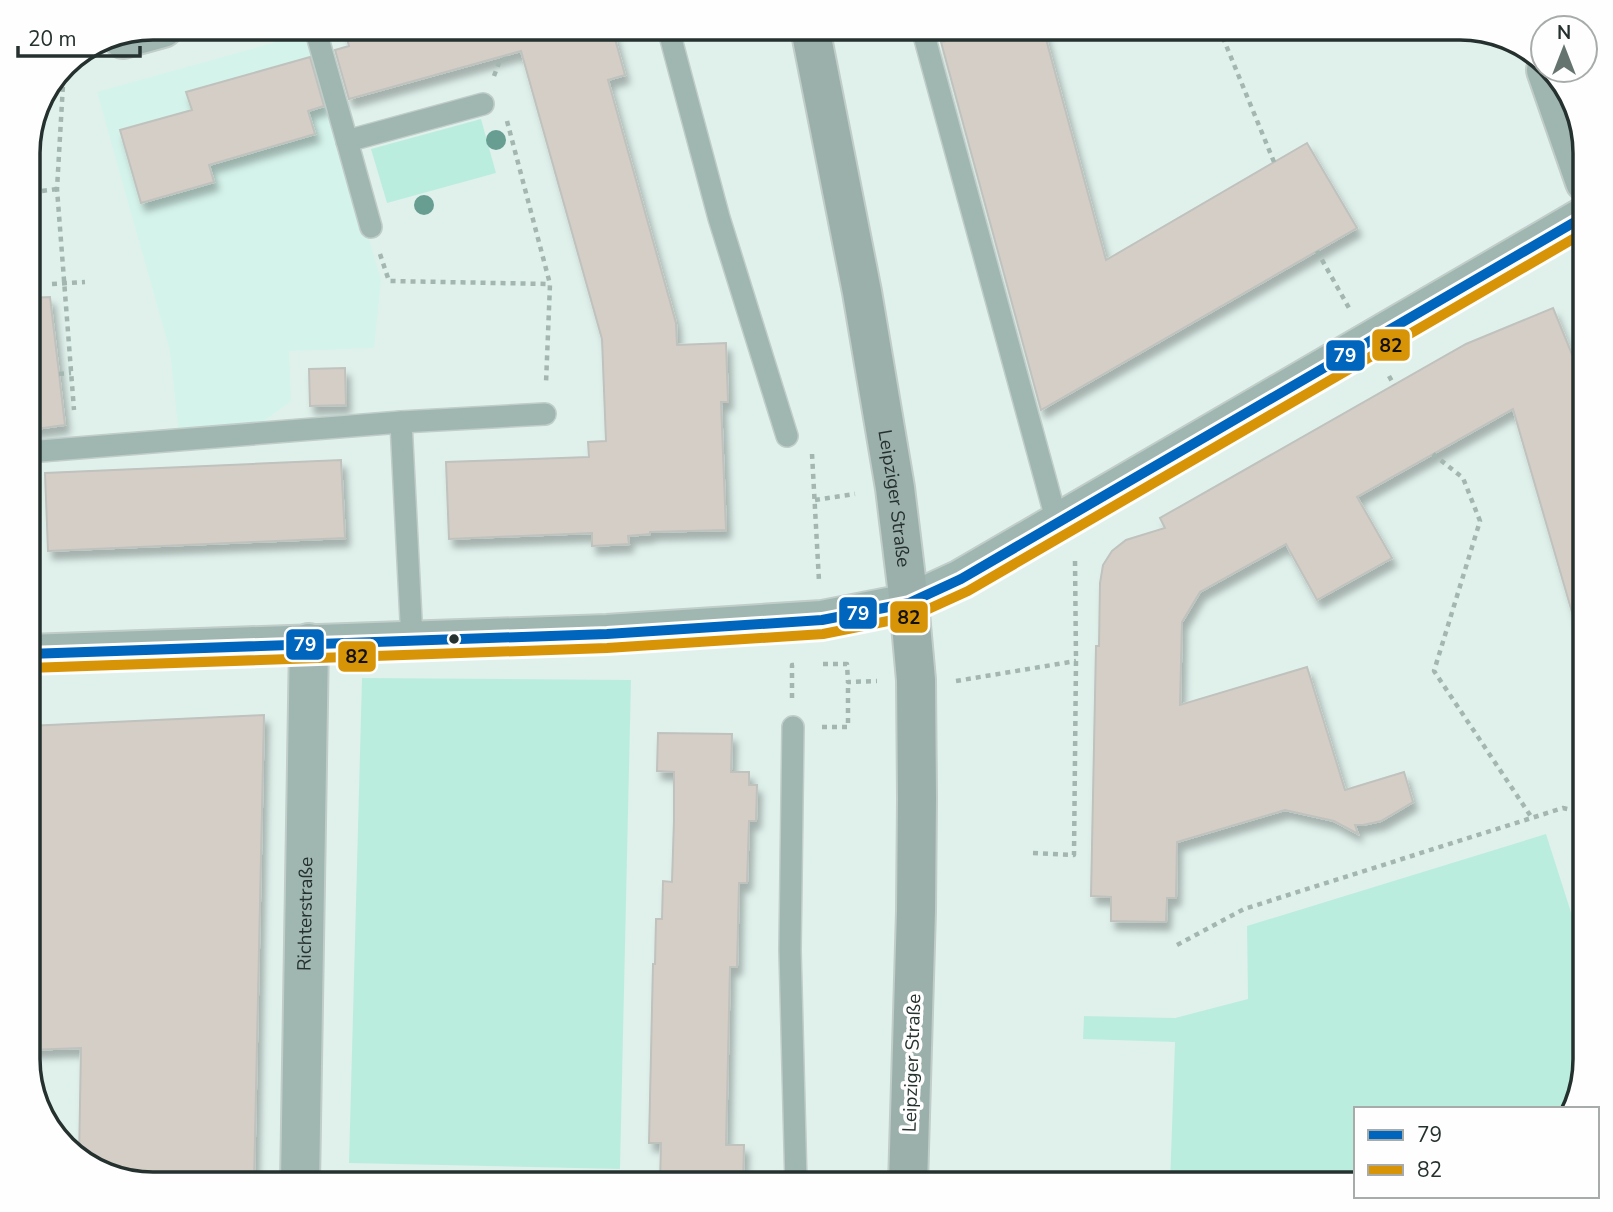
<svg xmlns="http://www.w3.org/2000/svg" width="1613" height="1212" font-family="'Nunito Sans',sans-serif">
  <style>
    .built { fill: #d4f3ea }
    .green { fill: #bbeddf }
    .building { fill: #d4cec6; stroke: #c0c2be; stroke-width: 2; filter: url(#shadow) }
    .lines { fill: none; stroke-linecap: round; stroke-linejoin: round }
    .service-casing { stroke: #c0cdc9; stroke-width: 24 }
    .minor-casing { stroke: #c0cdc9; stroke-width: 42 }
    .secondary-casing { stroke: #c0cdc9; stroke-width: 42 }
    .primary-casing { stroke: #c0cdc9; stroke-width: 42 }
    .path { stroke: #a4b6b0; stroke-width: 4.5; stroke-dasharray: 5 5; stroke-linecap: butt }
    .service { stroke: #a0b6b0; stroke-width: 21 }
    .minor { stroke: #a0b6b0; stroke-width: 38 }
    .secondary { stroke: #9fb5af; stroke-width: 38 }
    .primary { stroke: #9cb0ab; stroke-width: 38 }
    .bus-1-casing { stroke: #fefefe; stroke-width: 16 }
    .bus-2-casing { stroke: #fefefe; stroke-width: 16 }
    .bus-1 { stroke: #0065bd; stroke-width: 10 }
    .bus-2 { stroke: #d89407; stroke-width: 10 }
    .tree { fill: #689d92 }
    .bus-dot { fill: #25312e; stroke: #fefefe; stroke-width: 2.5 }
    .labels { text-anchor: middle; stroke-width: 7; stroke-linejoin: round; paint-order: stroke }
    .street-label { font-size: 19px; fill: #25312e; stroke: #fefefe }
    .rim { fill: none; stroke: #25312e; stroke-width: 3.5 }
    .line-badge { stroke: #fefefe; stroke-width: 2.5 }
    .badge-label { font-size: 19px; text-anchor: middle; font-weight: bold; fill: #fff }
    .pale-badge-label { font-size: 19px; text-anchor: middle; font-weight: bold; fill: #111 }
  </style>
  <defs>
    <filter id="shadow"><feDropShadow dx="4.5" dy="8" stdDeviation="3.5" flood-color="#0004"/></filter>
  </defs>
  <rect width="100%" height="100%" fill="#e0f1ec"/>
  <path class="built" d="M 309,33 L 381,280 L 374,348 L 289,351 L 291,401 L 264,421 L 179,435 L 170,351 L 97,92 Z"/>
  <g class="green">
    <path d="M 481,119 L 496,173 L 387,203 L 371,149 Z"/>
    <path d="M 362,678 L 631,680 L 620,1169 L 349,1163 Z"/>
    <path d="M 1546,834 L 1585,956 L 1585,1059 L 1568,1109 L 1356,1109 L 1356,1184 L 1170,1184 L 1175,1042 L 1083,1039 L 1084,1016 L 1175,1018 L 1248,999 L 1247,926 Z"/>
  </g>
  <g class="building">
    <path d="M 344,28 L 612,28 L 625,75 L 608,80 L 676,323 L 677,345 L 726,343 L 728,402 L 721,402 L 726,530 L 650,532 L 650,534 L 628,536 L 629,544 L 592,546 L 592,533 L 449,539 L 446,462 L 589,457 L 588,442 L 606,441 L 602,339 L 521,51 L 349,99 L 335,50 L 349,46 Z"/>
    <path d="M 956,28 L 1043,28 L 1106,260 L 1307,143 L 1357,228 L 1041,410 L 941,42 L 958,38 Z"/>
    <path d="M 310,57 L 324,106 L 308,111 L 315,134 L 209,165 L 214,182 L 141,203 L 120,130 L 192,110 L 186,92 Z"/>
    <path d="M 50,297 L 65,425 L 28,430 L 28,298 Z"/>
    <path d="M 1553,308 L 1585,386 L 1585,625 L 1576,626 L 1513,409 L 1357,497 L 1392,558 L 1317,600 L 1286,544 L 1200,592 L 1182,622 L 1180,705 L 1307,667 L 1345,790 L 1404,772 L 1413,802 L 1381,821 L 1363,825 L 1355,825 L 1358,834 L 1334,821 L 1285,810 L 1177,842 L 1176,898 L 1167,898 L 1166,922 L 1111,921 L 1111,897 L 1091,896 L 1096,646 L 1099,646 L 1100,583 L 1103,565 L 1112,551 L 1126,540 L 1165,528 L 1160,518 L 1466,344 Z"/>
    <path d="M 345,368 L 346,405 L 310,406 L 309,369 Z"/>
    <path d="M 341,460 L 345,538 L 48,551 L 45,473 Z"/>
    <path d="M 264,715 L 254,1184 L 153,1184 L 79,1159 L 81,1048 L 28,1050 L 28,726 Z"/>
    <path d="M 658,733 L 732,734 L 731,772 L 749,772 L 749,785 L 757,785 L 756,821 L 749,821 L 747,883 L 739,883 L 737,967 L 730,967 L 726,1145 L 744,1145 L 743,1184 L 660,1184 L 661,1143 L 649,1143 L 653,964 L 655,964 L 656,919 L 662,919 L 663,881 L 672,882 L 674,820 L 674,772 L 657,771 Z"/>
  </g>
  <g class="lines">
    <g class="service-casing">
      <g id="service">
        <path d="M 315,28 L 347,141 L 483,104"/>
        <path d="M 668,28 L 719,218 L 787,436"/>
        <path d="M 922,28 L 1057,522"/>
        <path d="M 347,141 L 371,227"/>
        <path d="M 401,422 L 412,640"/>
        <path d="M 28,452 L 401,422 L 545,414"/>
        <path d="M 793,727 L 790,950 L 796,1184"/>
      </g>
    </g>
    <g class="minor-casing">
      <g id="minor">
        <path d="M 123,39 L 163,28"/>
        <path d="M 28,654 L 607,634 L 822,620 L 909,603 L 961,579 L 1585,216"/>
        <path id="s1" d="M 300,1184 L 309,643"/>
      </g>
    </g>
    <g class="secondary-casing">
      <path id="secondary" d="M 1546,70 L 1585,182"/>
    </g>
    <g class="primary-casing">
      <g id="primary">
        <path id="s2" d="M 810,28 L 862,292 L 895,488 L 909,603 L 916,680 L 917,798 L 916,911 L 908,1184"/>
      </g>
    </g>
    <g class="path">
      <path d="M 1219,28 L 1274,162"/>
      <path d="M 64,67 L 57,189 L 74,410"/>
      <path d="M 494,76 L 500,60 L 513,57"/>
      <path d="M 507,121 L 550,284 L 546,383"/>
      <path d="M 42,191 L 57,189"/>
      <path d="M 1317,251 L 1349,308"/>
      <path d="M 380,254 L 389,281 L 550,284"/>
      <path d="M 52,284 L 85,282"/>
      <path d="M 59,374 L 71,373"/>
      <path d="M 1389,376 L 1394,385"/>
      <path d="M 812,454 L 819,581"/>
      <path d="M 1433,454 L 1463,478 L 1480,521 L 1434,671 L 1532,818"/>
      <path d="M 815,500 L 855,494"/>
      <path d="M 823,664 L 847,664 L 848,682 L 877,681"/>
      <path d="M 956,681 L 1076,661"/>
      <path d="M 792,698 L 792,665 L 795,665"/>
      <path d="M 822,727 L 848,727 L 848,682"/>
      <path d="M 1033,853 L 1074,855 L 1076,661 L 1075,560"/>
      <path d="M 1177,945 L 1244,909 L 1563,808 L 1585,813"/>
    </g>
    <use href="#service" class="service"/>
    <use href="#minor" class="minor"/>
    <use href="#secondary" class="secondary"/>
    <use href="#primary" class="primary"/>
    <g class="bus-1-casing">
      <path id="bus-1" d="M 28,654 L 607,634 L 822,620 L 909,603 L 961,579 L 1585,216"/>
    </g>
    <g class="bus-2-casing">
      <path id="bus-2" d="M 28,668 L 607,648 L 823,634 L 913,616 L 968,591 L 1585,232"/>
    </g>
    <use href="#bus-1" class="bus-1"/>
    <use href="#bus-2" class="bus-2"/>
  </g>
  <g class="tree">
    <circle cx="496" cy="140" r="10"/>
    <circle cx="424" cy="205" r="10"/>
  </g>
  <circle class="bus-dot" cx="454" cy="639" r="6"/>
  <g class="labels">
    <g class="street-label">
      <text dy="7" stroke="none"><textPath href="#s2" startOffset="478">Leipziger Straße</textPath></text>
      <text dy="7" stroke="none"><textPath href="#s1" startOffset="270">Richterstraße</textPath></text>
      <text transform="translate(911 1063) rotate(-88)" y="7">Leipziger Straße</text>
    </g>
  </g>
  <path d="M0 0H1613V1212H0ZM153 40H1460A113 113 0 0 1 1573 153V1059A113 113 0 0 1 1460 1172H153A113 113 0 0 1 40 1059V153A113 113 0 0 1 153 40Z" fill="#fefefe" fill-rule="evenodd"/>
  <path class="rim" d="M153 40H1460A113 113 0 0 1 1573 153V1059A113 113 0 0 1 1460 1172H153A113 113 0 0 1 40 1059V153A113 113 0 0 1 153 40Z"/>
  <g class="line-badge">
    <rect x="1371" y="328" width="40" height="34" rx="7" fill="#d89407"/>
    <rect x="1325" y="339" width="41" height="33" rx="7" fill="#0065bd"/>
    <rect x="838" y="596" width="40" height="34" rx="7" fill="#0065bd"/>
    <rect x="889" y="600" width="40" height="34" rx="7" fill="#d89407"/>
    <rect x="285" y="628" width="40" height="33" rx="7" fill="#0065bd"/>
    <rect x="337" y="640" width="40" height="33" rx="7" fill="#d89407"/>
  </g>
  <g class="badge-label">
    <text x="1345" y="362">79</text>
    <text x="858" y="620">79</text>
    <text x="305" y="651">79</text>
  </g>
  <g class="pale-badge-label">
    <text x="1391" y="352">82</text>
    <text x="909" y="624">82</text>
    <text x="357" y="663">82</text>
  </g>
  <rect x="1354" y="1107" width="245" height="91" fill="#fefefe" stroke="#a7acab" stroke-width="2"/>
  <rect x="1368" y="1130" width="35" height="10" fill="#0065bd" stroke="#a7acab" stroke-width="2"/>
  <text x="1417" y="1142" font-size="21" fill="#25312e">79</text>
  <rect x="1368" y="1165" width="35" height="10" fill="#d89407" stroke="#a7acab" stroke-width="2"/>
  <text x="1417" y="1177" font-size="21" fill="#25312e">82</text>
  <g transform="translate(1564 49)"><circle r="33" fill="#fefefe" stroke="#a7acab" stroke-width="2"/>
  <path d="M0-5L12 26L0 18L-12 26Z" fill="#667470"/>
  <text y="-10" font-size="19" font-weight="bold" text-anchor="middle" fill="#25312e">N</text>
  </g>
  <path d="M18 46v10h122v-10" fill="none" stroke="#25312e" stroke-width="3.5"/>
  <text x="28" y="46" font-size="21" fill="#25312e" stroke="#fefefe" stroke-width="5" paint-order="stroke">20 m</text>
</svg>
